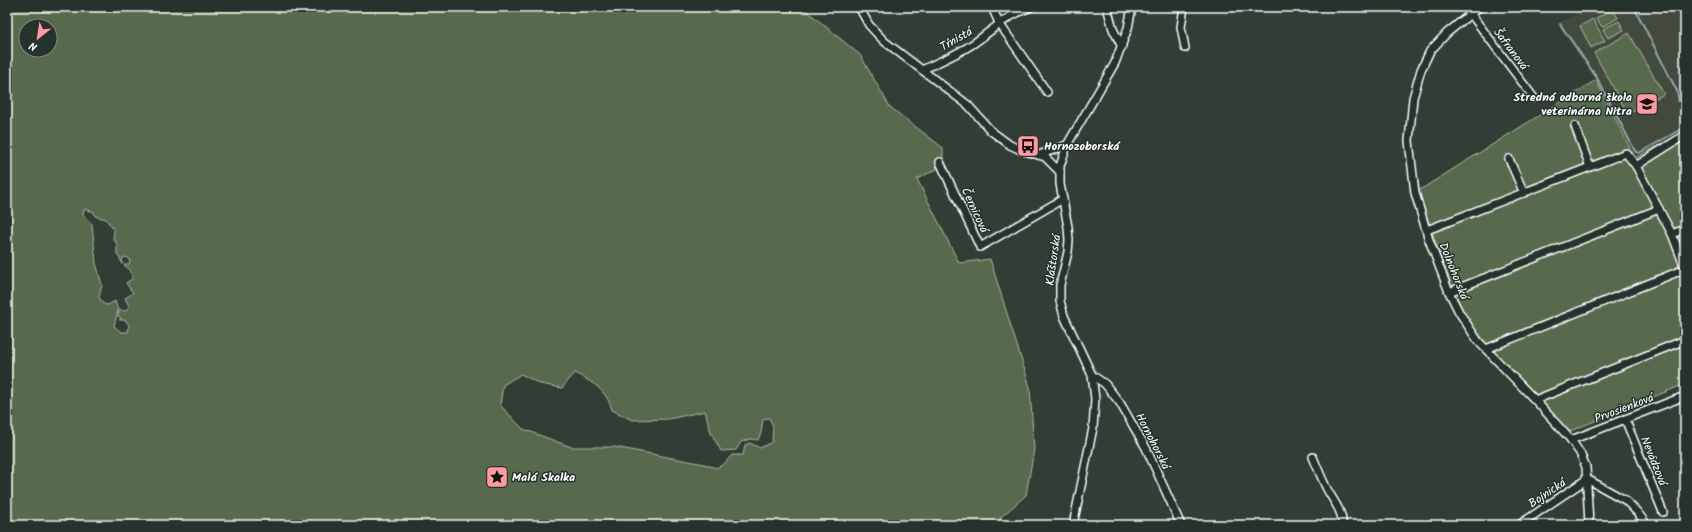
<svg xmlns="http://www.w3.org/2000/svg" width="1692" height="532" font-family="Kalam,sans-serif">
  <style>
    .built { fill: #434a3e }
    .green { fill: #596b4e; stroke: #acb5a6; fill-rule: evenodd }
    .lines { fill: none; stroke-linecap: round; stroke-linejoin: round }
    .stream { stroke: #94a7ab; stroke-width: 2 }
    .minor-casing { stroke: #fff; stroke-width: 10 }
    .minor { stroke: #26332d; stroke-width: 7 }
    .labels { text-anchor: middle; stroke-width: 3; stroke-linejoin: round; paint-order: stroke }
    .street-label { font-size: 12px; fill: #fff; stroke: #26332d }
    .poi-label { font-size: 12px; font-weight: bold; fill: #fff; stroke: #26332d; text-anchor: start }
  </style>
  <rect width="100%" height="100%" fill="#333d35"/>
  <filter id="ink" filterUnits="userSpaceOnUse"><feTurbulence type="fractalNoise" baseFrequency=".025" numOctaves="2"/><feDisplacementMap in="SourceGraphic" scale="8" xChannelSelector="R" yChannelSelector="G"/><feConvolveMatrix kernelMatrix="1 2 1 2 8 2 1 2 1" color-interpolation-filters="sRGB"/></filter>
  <g filter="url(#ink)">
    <path class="built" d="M 1589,7 L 1685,7 L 1685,129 L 1635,158 L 1596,80 L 1557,24 Z"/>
    <g class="green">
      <path d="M 7,7 L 802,7 L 860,55 L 890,107 L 943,148 L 943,159 L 936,163 L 937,169 L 917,179 L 959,263 L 990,259 L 1030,387 L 1034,450 L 1026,495 L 1000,518 L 1004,525 L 7,525 ZM 26,26 L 50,26 L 50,50 L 26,50 ZM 85,209 L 94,212 L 95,216 L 106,219 L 114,230 L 113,238 L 117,244 L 117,254 L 123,264 L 122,260 L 123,258 L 127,257 L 130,260 L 129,264 L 124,265 L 130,270 L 133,278 L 126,283 L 133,293 L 125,298 L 129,306 L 126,311 L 119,310 L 118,316 L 121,318 L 119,320 L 125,320 L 129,325 L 128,332 L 121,332 L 114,326 L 118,310 L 115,301 L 108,305 L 103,304 L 99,297 L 102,285 L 96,263 L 92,224 L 85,218 L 83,213 ZM 575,373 C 593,383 606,389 612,410 L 632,420 L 669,419 L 705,411 L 711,433 L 721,451 L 736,450 L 741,442 L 750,439 L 758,440 L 761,433 L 763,419 L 769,418 L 773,426 L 772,442 L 760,448 L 750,443 L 745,445 L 743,455 L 732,455 L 724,464 L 716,468 L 704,464 L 615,447 L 571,447 L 523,429 L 500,405 L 503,385 L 521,374 L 540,384 L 562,388 Z"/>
      <path d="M 1613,9 L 1618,18 L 1602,27 L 1596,18 Z"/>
      <path d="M 1593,19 L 1605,41 L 1591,48 L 1580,26 Z"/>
      <path d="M 1619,21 L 1624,30 L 1608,38 L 1603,29 Z"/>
      <path d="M 1629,33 L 1664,94 L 1628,114 L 1594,53 Z"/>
      <path d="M 1596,80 L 1635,158 L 1685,131 L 1685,384 L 1568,432 L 1498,358 L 1467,319 L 1451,286 L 1418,191 Z"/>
    </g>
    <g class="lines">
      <g class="stream">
        <path d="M 1634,7 L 1677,91 L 1679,102"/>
        <path d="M 1560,24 L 1597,78 L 1635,151 L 1639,153 L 1685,127"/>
      </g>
      <g class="minor-casing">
        <g id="minor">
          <path d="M 859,7 L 869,25 L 884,41 L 968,105 L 991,131 L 1010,145 L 1021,150 L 1045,157 L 1060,172"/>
          <path d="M 992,7 L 999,23 L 1047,92"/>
          <path d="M 1107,7 L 1113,29 L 1122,47"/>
          <path d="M 1184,7 L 1181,27 L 1185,48"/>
          <path d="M 1479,7 L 1447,33 L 1430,51 L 1421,70 L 1413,98 L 1409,141 L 1415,193 L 1429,240 L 1449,292 L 1459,312 L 1478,341 L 1535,400 L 1571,440 L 1580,453 L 1586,467 L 1589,525"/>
          <path d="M 1470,13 L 1534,98"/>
          <path d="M 922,70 C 940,61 961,53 977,41 C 996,27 1008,15 1031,7"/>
          <path d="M 1575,126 L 1590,167"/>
          <path d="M 1685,135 L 1636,166 L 1672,234 L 1685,268"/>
          <path d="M 1039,155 L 1067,145"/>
          <path d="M 1509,159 L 1524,193"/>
          <path d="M 940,162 L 980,247 L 1063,199"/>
          <path d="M 1427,230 L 1626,153 L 1636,166"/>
          <path d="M 1672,234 L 1685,229"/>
          <path d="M 1449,292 L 1659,209"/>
          <path d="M 1486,349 L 1685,269"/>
          <path d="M 1092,375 L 1105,384 L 1120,403 L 1146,448 L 1181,525"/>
          <path d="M 1535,400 L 1685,340"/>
          <path d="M 1625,419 L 1663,512"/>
          <path d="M 1571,440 L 1685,396"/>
          <path d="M 1313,457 C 1317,467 1321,477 1326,487 C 1331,498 1344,512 1342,525"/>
          <path d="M 1073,525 L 1093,428 L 1095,399 L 1092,375 L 1064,316 L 1060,301 L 1060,285 L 1068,252 L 1069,240 L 1068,227 L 1060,184 L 1060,166 L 1067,145 L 1115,63 L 1128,28 L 1132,7"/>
          <path d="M 1519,525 L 1587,479 L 1625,500 L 1637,512 L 1647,525"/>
        </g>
      </g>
      <use href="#minor" class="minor"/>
    </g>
  </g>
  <defs>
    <g id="school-square" transform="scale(1.15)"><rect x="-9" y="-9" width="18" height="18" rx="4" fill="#ff9aa2" stroke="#26332d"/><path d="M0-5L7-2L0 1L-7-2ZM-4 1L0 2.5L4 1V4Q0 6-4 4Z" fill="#111"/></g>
    <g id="bus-square" transform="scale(1.15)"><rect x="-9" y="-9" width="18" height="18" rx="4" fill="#ff9aa2" stroke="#26332d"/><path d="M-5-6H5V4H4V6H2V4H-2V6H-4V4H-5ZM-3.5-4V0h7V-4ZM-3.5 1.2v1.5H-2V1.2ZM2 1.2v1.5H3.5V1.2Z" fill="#111"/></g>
    <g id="sight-square" transform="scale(1.15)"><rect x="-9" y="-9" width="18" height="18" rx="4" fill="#ff9aa2" stroke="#26332d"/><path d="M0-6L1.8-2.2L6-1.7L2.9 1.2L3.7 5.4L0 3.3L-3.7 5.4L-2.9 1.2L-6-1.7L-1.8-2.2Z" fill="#111"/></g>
  </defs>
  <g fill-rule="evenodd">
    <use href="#school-square" x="1647" y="104"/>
    <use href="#bus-square" x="1028" y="146"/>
    <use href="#sight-square" x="497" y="477"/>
  </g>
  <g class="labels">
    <g class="street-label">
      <text transform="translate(956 39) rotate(-30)" y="4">Tŕnistá</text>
      <text transform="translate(1511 49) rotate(53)" y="4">Šafranová</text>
      <text transform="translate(975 210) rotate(65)" y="4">Černicová</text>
      <text transform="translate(1053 260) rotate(-82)" y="4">Kláštorská</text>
      <text transform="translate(1454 271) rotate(68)" y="4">Dolnohorská</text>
      <text transform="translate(1624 408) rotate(-21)" y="4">Prvosienková</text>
      <text transform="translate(1153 441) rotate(63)" y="4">Hornohorská</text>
      <text transform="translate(1654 461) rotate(68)" y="4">Nevädzová</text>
      <text transform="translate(1547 493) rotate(-34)" y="4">Bojnická</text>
    </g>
    <g class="poi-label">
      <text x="1632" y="101" text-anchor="end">Stredná odborná škola<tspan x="1632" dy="14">veterinárna Nitra</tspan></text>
      <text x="1044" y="150">Hornozoborská</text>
      <text x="512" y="481">Malá Skalka</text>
    </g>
  </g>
  <rect width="1692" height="532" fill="none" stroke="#26332d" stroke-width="24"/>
  <rect x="12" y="12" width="1668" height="508" fill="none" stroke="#fff" stroke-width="1.5" filter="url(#ink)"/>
  <g transform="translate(38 38) rotate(210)"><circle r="19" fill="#26332d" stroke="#7d8581"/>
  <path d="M0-3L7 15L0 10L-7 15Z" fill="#ff9aa2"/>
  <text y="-6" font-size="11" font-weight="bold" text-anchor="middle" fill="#ffffff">N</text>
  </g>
</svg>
